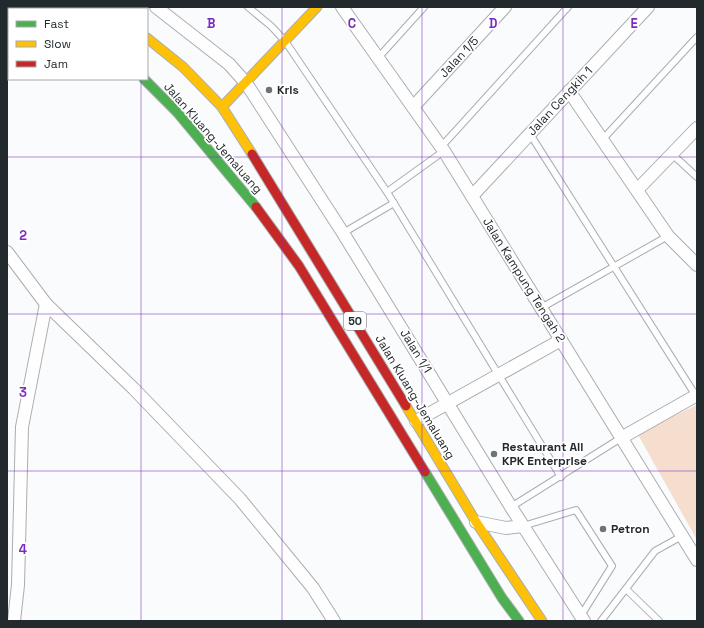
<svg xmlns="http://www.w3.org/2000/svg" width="704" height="628" font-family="'Space Grotesk',sans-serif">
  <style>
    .green { fill: #f6decf }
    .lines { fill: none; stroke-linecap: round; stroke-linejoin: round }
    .lane-casing { stroke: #aaaeb1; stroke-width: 8 }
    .street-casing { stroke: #aaaeb1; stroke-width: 14 }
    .fast-casing { stroke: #aaaeb1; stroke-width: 11 }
    .slow-casing { stroke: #aaaeb1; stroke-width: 11 }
    .jam-casing { stroke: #aaaeb1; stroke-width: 11 }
    .lane { stroke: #fefeff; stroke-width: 6 }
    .street { stroke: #fefeff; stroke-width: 12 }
    .fast { stroke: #4caf50; stroke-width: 9 }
    .slow { stroke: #ffc107; stroke-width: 9 }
    .jam { stroke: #c62828; stroke-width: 9 }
    .grid { fill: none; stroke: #7b2cbf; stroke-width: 1; stroke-opacity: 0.55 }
    .poi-dot { fill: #6d7376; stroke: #fff; stroke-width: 1.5 }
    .labels { text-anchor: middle; stroke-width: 3.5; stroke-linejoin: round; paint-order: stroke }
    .shield { fill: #fff; stroke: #646a6d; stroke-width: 1 }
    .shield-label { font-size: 11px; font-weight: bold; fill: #222a2e }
    .street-label { font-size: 12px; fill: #222a2e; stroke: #fff }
    .poi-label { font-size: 12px; font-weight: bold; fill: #222a2e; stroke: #fff; text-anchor: start }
    .grid-label { font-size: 13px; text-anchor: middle; font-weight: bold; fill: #7b2cbf; stroke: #fff; stroke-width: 3.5; stroke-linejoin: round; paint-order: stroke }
  </style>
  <rect width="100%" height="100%" fill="#f9fbfd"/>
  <path class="green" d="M 697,405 L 697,540 L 637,433 Z"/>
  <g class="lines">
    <g class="lane-casing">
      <g id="lane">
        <path d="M 248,7 L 271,26 L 285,41 L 387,192 L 561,477"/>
        <path d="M 378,58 L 424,7"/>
        <path d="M 530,134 L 696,396"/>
        <path d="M 603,139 L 697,37"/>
        <path d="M 441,147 L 568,7"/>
        <path d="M 672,154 L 697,177"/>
        <path d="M 387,192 L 444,151"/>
        <path d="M 343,233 L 394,203"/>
        <path d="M 541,308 L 668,236"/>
        <path d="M 511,507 L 621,438"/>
        <path d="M 523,526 L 576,510 L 612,566 L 580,617"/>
        <path d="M 626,589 L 659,621"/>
        <path d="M 601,621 L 655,551 L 682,536"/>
      </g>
    </g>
    <g class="street-casing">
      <g id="street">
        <path d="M 156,7 L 229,64 L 246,83 L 343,233 L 511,507 L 584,621"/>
        <path d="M 342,7 L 444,151 L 697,560"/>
        <path d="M 569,91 L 668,236 L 697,265"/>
        <path d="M 413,107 L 505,7"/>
        <path d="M 637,190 L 697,128"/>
        <path d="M 472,196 L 648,7"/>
        <path d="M 7,252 L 46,304 L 134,389 L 240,499 L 313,588 L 334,621"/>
        <path d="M 416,421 L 561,340"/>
        <path d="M 621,438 L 697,395"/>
        <path d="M 476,522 L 506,528 L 523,526"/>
        <path d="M 14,621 L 18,585 L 22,427 L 46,304"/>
      </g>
    </g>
    <g class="fast-casing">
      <g id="fast">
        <path d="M 106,7 L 109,9"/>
        <path d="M 144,79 L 177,112 L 256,207"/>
        <path d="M 425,472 L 502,598 L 519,621"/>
      </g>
    </g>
    <g class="slow-casing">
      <g id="slow">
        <path d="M 147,38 L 183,67 L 222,107 L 252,154"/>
        <path d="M 222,107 L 317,7"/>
        <path d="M 406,406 L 476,522 L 542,621"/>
      </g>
    </g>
    <g class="jam-casing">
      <g id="jam">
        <path d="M 55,7 L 58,9"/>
        <path d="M 252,154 L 406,406"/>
        <path d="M 256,207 L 299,266 L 425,472"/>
      </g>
    </g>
    <use href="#lane" class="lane"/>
    <use href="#street" class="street"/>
    <use href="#fast" class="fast"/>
    <use href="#slow" class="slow"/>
    <use href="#jam" class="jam"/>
  </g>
  <path class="grid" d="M 141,7 L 141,9M 282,7 L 282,621M 422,7 L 422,621M 563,7 L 563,621M 141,79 L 141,621M 7,157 L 697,157M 7,314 L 697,314M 7,471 L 697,471"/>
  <g class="poi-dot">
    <circle cx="269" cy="90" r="4"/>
    <circle cx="494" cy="454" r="4"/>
    <circle cx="603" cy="529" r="4"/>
  </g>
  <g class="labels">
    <rect class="shield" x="344" y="312" width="22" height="18" rx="3"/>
    <g class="shield-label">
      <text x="355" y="325">50</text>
    </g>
    <g class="street-label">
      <text transform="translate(459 57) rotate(-47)" y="4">Jalan 1/5</text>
      <text transform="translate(560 101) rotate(-47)" y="4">Jalan Cengkih 1</text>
      <text transform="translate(213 138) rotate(49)" y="4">Jalan Kluang-Jemaluang</text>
      <text transform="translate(524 280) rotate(58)" y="4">Jalan Kampung Tengah 2</text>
      <text transform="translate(416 351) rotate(58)" y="4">Jalan 1/1</text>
      <text transform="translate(415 397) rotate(59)" y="4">Jalan Kluang-Jemaluang</text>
    </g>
    <g class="poi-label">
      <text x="277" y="94">Kris</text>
      <text x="502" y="451">Restaurant Ali<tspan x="502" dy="14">KPK Enterprise</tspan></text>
      <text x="611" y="533">Petron</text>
    </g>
  </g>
  <g class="grid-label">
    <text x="211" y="28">B</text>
    <text x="352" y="28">C</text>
    <text x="493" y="28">D</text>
    <text x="634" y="28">E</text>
    <text x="23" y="240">2</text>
    <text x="23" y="397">3</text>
    <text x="23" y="554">4</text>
  </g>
  <rect width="704" height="628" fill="none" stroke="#222a2e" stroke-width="16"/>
  <rect x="8" y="8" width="140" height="72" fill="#ffffff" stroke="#a7aaab"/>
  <rect x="16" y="21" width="20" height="6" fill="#4caf50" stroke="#a7aaab"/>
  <text x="44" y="28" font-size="12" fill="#222a2e">Fast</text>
  <rect x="16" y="41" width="20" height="6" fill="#ffc107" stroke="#a7aaab"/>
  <text x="44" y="48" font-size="12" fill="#222a2e">Slow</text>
  <rect x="16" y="61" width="20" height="6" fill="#c62828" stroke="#a7aaab"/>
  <text x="44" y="68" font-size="12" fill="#222a2e">Jam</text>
</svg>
